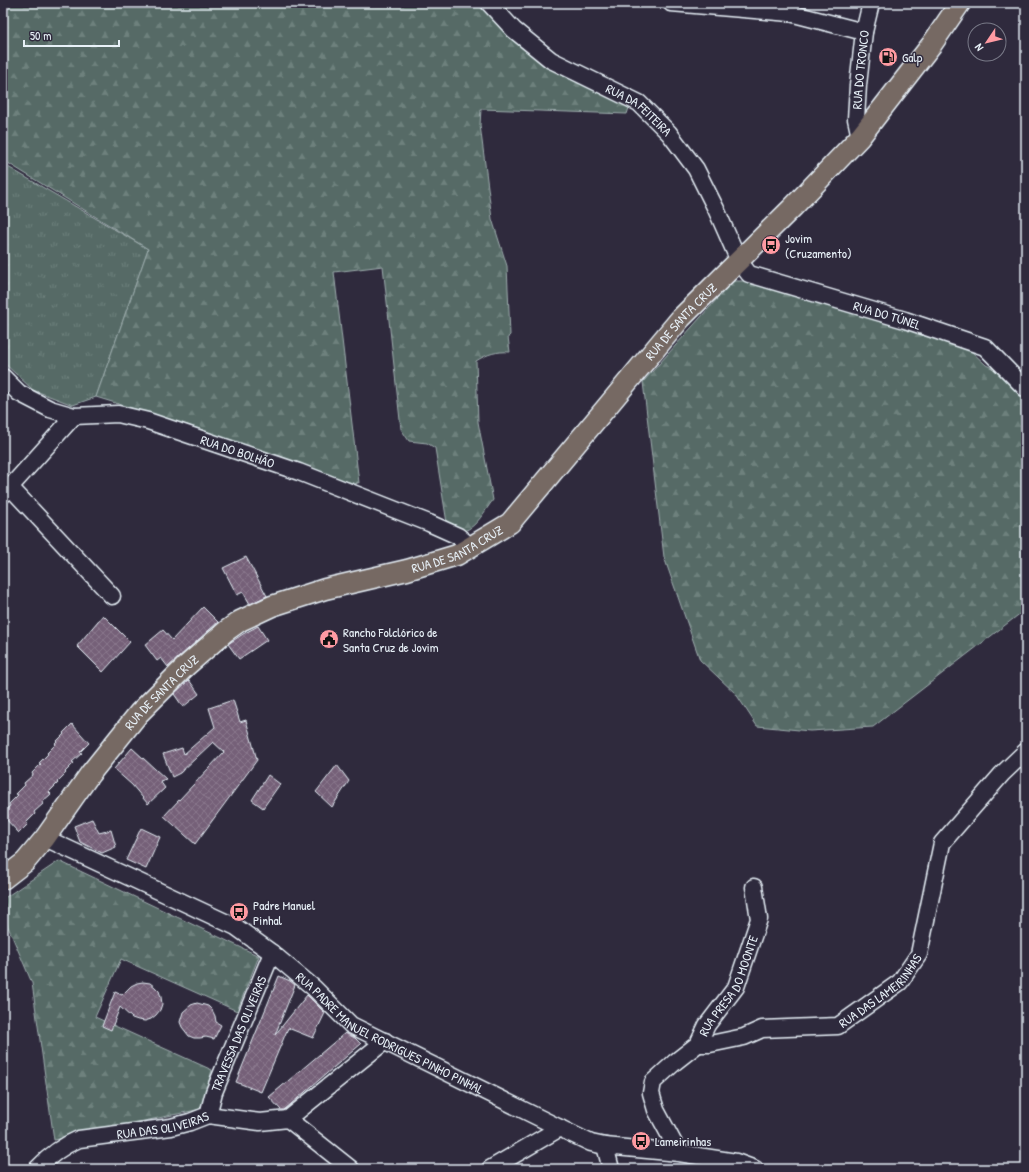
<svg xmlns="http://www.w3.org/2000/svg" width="1029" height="1172" font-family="'Patrick Hand',sans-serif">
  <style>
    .grass { fill: url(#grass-tufts); stroke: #9faeaf }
    .forest { fill: url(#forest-firs); stroke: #9faeaf }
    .building { fill: url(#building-cross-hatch); stroke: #e8f1f8 }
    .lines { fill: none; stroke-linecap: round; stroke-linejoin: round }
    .minor-casing { stroke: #e8f1f8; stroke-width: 19 }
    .major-casing { stroke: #e8f1f8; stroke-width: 23 }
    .minor { stroke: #2f2a3d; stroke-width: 16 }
    .major { stroke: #766964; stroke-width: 20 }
    .labels { text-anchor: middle; stroke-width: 3; stroke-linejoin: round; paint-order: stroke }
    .poi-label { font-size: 13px; fill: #e8f1f8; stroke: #2f2a3d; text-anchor: start }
    .street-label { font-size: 13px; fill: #e8f1f8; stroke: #2f2a3d }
  </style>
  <defs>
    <pattern id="grass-tufts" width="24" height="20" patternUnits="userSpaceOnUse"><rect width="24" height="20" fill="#566b66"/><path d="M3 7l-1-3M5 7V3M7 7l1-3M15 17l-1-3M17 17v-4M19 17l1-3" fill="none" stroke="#6e817d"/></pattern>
    <pattern id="forest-firs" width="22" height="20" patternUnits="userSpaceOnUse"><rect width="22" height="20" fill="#566b66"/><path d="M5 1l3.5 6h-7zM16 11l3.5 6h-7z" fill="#6e817d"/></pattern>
    <pattern id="building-cross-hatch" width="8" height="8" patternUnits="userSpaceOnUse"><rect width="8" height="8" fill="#756078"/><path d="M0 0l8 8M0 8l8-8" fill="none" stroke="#89778c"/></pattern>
  </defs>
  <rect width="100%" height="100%" fill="#2f2a3d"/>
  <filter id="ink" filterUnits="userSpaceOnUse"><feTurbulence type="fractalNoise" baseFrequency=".025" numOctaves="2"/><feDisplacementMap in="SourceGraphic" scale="8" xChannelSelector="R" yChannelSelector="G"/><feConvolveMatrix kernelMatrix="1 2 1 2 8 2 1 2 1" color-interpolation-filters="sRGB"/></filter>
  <g filter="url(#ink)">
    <path class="grass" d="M 3,164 L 148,249 L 96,397 L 73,405 L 33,390 L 3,362 Z"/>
    <g class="forest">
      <path d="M 3,3 L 500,3 L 519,41 L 629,108 L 627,114 L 481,109 L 480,125 L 492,219 L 507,266 L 510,335 L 508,337 L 510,352 C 497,351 487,354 476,361 L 478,422 L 493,500 C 485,510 477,527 464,531 C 460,532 453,530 448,529 L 435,448 L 427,443 L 409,441 L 401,429 L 383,266 L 334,272 L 359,483 L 357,482 L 357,484 L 316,473 L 203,430 L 96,397 L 148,249 L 3,160 Z"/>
      <path d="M 733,281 L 753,281 L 886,321 L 896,326 L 970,350 L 986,365 L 1000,372 L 1026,401 L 1026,609 L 873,727 L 810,731 L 757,726 L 736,694 L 700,660 L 664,557 L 643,382 Z"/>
      <path d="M 59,861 L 259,956 L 237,1011 L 121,959 L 95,1017 L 212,1070 L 201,1109 L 54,1140 L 32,983 L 3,915 L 3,899 Z"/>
    </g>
    <g class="building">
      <path d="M 246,557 L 267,596 L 250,604 L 243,592 L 237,595 L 223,568 Z"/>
      <path d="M 203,607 L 218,622 L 168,667 L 161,658 L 157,661 L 145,645 L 163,630 L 172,640 Z"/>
      <path d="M 103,615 L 130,642 L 103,672 L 77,646 Z"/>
      <path d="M 258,626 L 267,640 L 239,659 L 228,644 L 243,634 Z"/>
      <path d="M 189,680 L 199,694 L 183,707 L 174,694 Z"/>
      <path d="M 233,700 L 240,722 L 246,720 L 257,760 L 195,844 L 164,816 L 224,752 L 213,742 L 180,773 L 172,777 L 163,754 L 182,748 L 184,754 L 215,727 L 209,708 Z"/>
      <path d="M 72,724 L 89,743 L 80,752 L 82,753 L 72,762 L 74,763 L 65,772 L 66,773 L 57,782 L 58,783 L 49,792 L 51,794 L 42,802 L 43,804 L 34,812 L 35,814 L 26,823 L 28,824 L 19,833 L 3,816 L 3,812 L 10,806 L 9,804 L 18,795 L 16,794 L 25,785 L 24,783 L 33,775 L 32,773 L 41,764 L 39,763 L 48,754 L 47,753 L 56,744 L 55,743 L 64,734 L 63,733 Z"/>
      <path d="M 132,748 L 166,779 L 160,781 L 165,788 L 148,804 L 132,785 L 114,769 Z"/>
      <path d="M 337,765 L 349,781 L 332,807 L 316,792 Z"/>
      <path d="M 268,775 L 280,784 L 263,808 L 252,800 Z"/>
      <path d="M 92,819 L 99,833 L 111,830 L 116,847 L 102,853 L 80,842 L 74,826 Z"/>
      <path d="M 141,828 L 160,837 L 146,869 L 126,860 Z"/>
      <path d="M 279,976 L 290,981 L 295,985 L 275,1035 L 307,995 L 325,1013 L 313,1038 L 288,1028 L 261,1092 L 236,1082 Z"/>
      <path d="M 143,982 L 150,983 L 155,987 L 159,991 L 161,997 L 162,1004 L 160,1010 L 156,1015 L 151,1019 L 145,1021 L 138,1020 L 132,1018 L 120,1007 L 111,1030 L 102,1026 L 115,992 L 122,995 L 131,986 L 137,983 Z"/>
      <path d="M 197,1003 L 208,1006 L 212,1010 L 215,1016 L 216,1022 L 221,1025 L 214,1039 L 206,1037 L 200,1038 L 194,1038 L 189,1036 L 182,1027 L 180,1022 L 183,1012 L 191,1005 Z"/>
      <path d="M 345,1033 L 355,1038 L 361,1044 L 284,1110 L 281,1110 L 269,1097 Z"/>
    </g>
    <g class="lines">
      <g class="minor-casing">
        <g id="minor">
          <path id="s1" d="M 489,3 L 514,30 L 551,60 L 639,103 L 669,133 L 696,169 L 716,209 L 739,261 L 749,274 L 905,320 L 985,347 L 1026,389"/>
          <path d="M 671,3 L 790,13 L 864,32"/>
          <path id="s2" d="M 860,137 L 856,119 L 858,85 L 864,32 L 871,3"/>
          <path id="s3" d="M 3,377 L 19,393 L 50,409 L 74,416 L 118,414 L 148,421 L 299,472 L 429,523 L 458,536 L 464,541 L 469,548"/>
          <path d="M 10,487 L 112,596"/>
          <path d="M 4,494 L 74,416"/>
          <path id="s4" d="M 45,838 L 236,927 L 272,953 L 314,988 L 351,1025 L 572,1134 L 591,1143 L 605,1146 L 679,1153 L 736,1162 L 755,1169"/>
          <path id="s5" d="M 698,1044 L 710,1044 L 744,1037 L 762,1029 L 838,1026 L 900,982 L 919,954 L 942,843 L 1002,774 L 1026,751"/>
          <path id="s6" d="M 208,1115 L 214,1092 L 272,953"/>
          <path d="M 288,1119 L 385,1041"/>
          <path d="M 605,1146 L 611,1169"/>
          <path id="s7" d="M 679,1153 L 656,1110 L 651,1093 L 653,1082 L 675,1062 L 698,1044 L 707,1025 L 736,987 L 759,919 L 754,887"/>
          <path id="s8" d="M 37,1169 C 49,1156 62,1146 79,1139 L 171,1127 L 190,1122 L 208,1115 L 260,1122 L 288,1119 L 351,1169"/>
          <path d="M 490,1169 L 560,1128"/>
        </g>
      </g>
      <g class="major-casing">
        <g id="major">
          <path id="s9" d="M 3,879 L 25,862 L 45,838 L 90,774 L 139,713 L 186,666 L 226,631 L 240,621 L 272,606 L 325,589 L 407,570 L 457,555 L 510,523 L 681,318 L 793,207 L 860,137 L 932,44 L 960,3"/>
        </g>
      </g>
      <use href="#minor" class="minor"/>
      <use href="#major" class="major"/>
    </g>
  </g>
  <defs>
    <g id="fuel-disc" transform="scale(1)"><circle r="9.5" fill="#ff9aa2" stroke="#2f2a3d"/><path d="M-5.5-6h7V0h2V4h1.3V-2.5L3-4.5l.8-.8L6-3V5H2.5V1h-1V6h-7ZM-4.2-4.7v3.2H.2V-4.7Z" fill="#111"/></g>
    <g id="bus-disc" transform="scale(1)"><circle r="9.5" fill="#ff9aa2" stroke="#2f2a3d"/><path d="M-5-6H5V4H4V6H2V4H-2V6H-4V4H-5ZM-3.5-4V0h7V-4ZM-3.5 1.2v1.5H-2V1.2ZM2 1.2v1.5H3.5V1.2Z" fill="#111"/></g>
    <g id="civic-disc" transform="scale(1)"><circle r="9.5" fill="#ff9aa2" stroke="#2f2a3d"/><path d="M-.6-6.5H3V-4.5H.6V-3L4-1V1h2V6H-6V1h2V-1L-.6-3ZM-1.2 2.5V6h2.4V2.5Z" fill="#111"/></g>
  </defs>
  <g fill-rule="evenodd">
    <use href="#fuel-disc" x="888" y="57"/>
    <use href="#bus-disc" x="771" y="245"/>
    <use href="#civic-disc" x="329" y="639"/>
    <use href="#bus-disc" x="239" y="912"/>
    <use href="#bus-disc" x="641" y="1141"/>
  </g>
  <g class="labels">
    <g class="poi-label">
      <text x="902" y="62">Galp</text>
      <text x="785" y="243">Jovim<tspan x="785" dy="15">(Cruzamento)</tspan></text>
      <text x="343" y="637">Rancho Folclórico de<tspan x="343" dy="15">Santa Cruz de Jovim</tspan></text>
      <text x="253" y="910">Padre Manuel<tspan x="253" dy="15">Pinhal</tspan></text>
      <text x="655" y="1146">Lameirinhas</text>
    </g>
    <g class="street-label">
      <text dy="5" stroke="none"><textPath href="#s2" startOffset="68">RUA DO TRONCO</textPath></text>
      <text dy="5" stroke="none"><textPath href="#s1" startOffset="186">RUA DA FEITEIRA</textPath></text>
      <text dy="5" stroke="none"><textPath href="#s1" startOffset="532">RUA DO TÚNEL</textPath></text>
      <text dy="5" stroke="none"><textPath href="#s9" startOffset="906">RUA DE SANTA CRUZ</textPath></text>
      <text dy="5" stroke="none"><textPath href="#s3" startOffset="252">RUA DO BOLHÃO</textPath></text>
      <text dy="5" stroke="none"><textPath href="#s9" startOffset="582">RUA DE SANTA CRUZ</textPath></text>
      <text dy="5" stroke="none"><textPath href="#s9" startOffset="246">RUA DE SANTA CRUZ</textPath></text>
      <text dy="5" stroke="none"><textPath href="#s7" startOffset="203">RUA PRESA DO MOONTE</textPath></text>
      <text dy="5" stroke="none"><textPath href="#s5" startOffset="198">RUA DAS LAMEIRINHAS</textPath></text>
      <text dy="5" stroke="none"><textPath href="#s4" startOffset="399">RUA PADRE MANUEL RODRIGUES PINHO PINHAL</textPath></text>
      <text dy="5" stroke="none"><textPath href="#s6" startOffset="87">TRAVESSA DAS OLIVEIRAS</textPath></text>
      <text dy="5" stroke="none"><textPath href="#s8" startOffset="137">RUA DAS OLIVEIRAS</textPath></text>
    </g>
  </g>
  <rect width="1029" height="1172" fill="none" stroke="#2f2a3d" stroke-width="16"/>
  <rect x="8" y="8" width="1013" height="1156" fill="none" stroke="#e8f1f8" stroke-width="1.5" filter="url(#ink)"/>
  <g transform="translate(987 42) rotate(235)"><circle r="19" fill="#2f2a3d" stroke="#797a88"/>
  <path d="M0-3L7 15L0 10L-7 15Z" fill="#ff9aa2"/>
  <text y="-6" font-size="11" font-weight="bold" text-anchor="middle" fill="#e8f1f8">N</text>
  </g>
  <path d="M24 40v6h95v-6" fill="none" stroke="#e8f1f8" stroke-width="2"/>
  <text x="30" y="40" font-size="12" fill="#e8f1f8" stroke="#2f2a3d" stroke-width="3" paint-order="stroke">50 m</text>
</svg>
